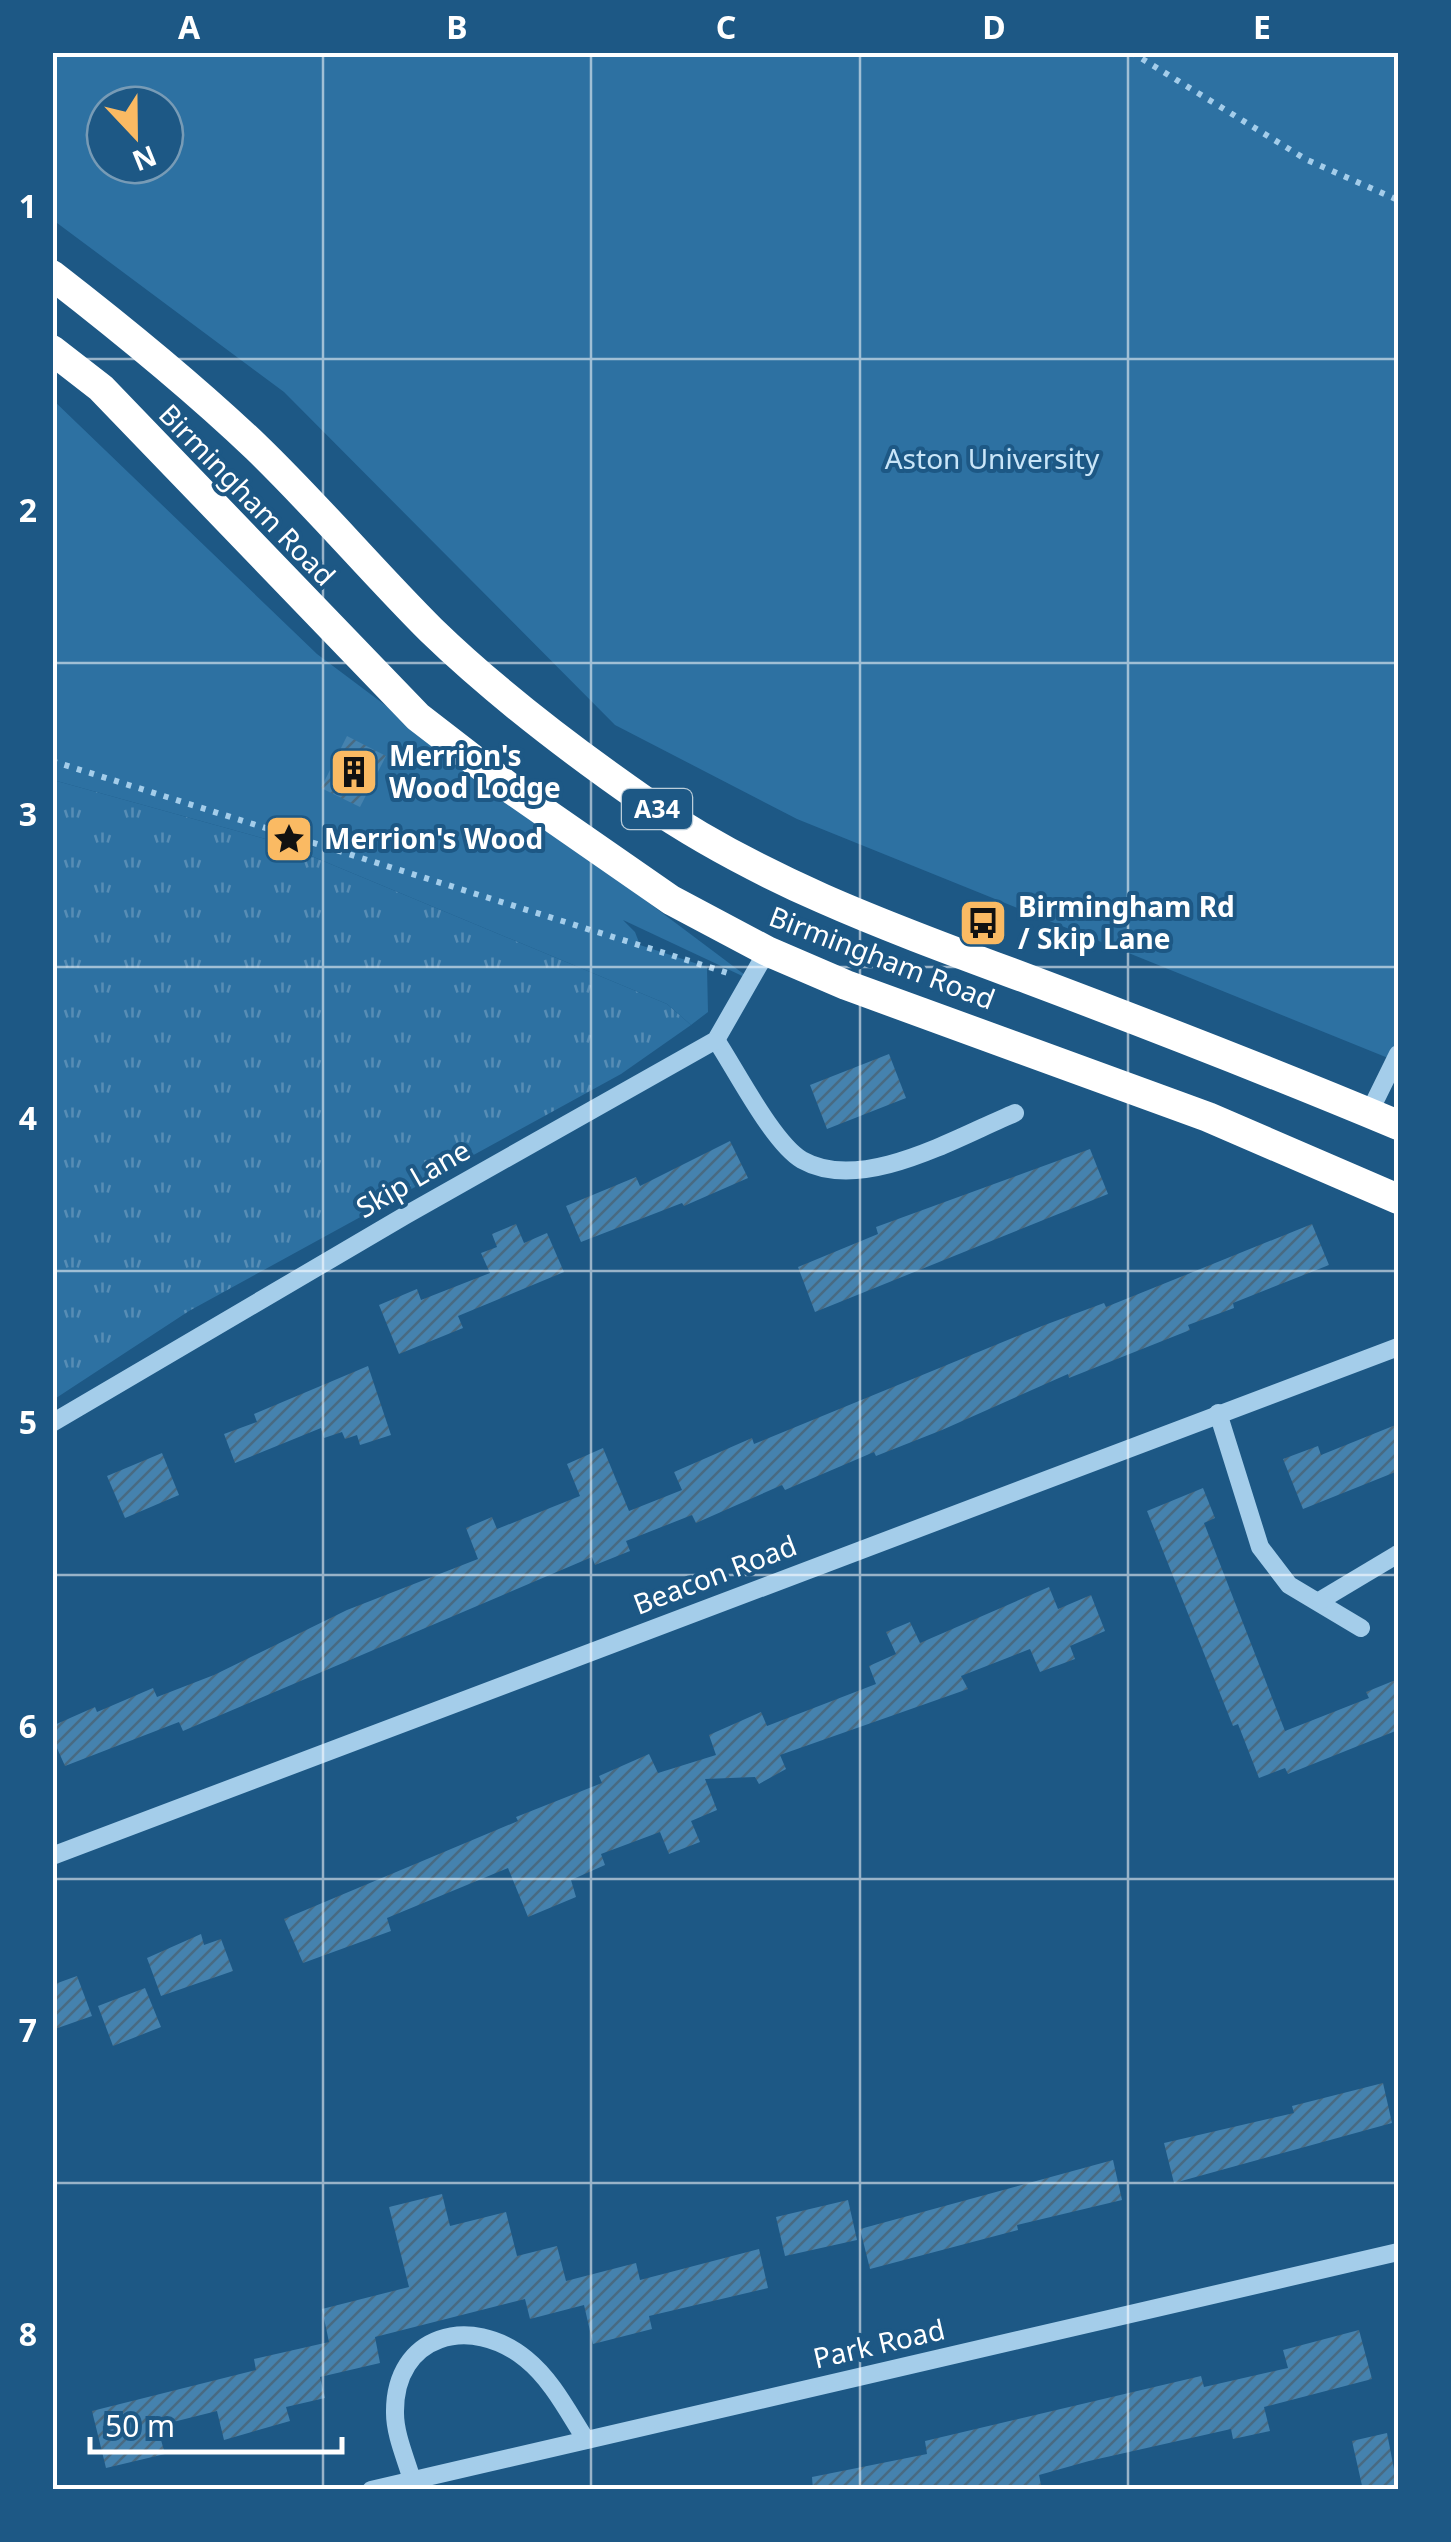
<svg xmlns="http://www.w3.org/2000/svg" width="1451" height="2542" font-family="'Noto Sans',sans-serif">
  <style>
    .grass { fill: url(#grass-tufts) }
    .park { fill: #2d71a2; fill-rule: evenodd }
    .building { fill: url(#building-hatch) }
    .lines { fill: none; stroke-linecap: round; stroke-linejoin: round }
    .path { stroke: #a4cdea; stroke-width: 6; stroke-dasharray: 5 8; stroke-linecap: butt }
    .minor { stroke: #a4cdea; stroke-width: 18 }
    .highway { stroke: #fff; stroke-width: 30 }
    .grid { fill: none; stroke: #fff; stroke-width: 2.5; stroke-opacity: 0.55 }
    .labels { text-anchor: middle; stroke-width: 8; stroke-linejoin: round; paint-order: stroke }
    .shield { fill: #1d5885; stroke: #bbcdda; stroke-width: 2.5 }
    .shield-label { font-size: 25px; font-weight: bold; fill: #fff }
    .park-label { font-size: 28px; fill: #c9e5f8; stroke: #1d5885 }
    .street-label { font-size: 28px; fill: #fff; stroke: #1d5885 }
    .poi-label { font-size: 28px; font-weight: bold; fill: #fff; stroke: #1d5885; text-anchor: start }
    .neatline { fill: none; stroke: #fff; stroke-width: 4 }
    .grid-label { font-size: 32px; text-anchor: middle; font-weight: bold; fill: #fff }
  </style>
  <defs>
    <pattern id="grass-tufts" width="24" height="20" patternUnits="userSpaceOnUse" patternTransform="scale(2.5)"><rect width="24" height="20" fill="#2d71a2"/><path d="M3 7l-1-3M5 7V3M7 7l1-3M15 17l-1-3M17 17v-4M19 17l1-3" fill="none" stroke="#578db5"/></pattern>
    <pattern id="building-hatch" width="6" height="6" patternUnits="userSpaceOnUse" patternTransform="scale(2.5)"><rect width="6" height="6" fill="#4582ae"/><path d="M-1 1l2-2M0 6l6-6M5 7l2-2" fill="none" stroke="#486a82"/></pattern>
  </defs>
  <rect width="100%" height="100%" fill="#1d5885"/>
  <path class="grass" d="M 53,780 L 280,843 L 667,1004 L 691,1025 L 621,1074 L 189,1311 L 53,1400 Z"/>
  <g class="park">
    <path d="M 52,53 L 1398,53 L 1398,1062 L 797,819 L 615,725 L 284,392 L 53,220 ZM 105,105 L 165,105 L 165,165 L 105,165 Z"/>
    <path d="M 52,399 L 317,654 L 753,981 L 623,920 L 635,932 L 640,945 L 707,967 L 708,1012 L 691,1025 L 667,1004 L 280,843 L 53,780 Z"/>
  </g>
  <g class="building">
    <path d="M 347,736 L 386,756 L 360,807 L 321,788 Z"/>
    <path d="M 889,1054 L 906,1098 L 827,1129 L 810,1085 Z"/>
    <path d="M 730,1141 L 748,1178 L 684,1206 L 682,1203 L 581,1242 L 566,1206 L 636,1177 L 640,1186 Z"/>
    <path d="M 1090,1149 L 1108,1194 L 815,1312 L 798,1267 L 878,1234 L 876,1227 Z"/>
    <path d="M 516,1224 L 524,1243 L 547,1233 L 564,1272 L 458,1316 L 463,1328 L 399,1354 L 379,1305 L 417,1289 L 421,1300 L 490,1273 L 481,1253 L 497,1247 L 492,1234 Z"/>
    <path d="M 1312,1224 L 1329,1265 L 1233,1303 L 1234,1308 L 1188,1325 L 1190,1330 L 1069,1378 L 1068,1374 L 942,1430 L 876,1456 L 874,1452 L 785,1490 L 782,1485 L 696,1523 L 692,1515 L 626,1541 L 630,1551 L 595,1565 L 592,1557 L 183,1731 L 179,1722 L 65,1766 L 52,1737 L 52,1726 L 95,1707 L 97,1712 L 153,1688 L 157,1697 L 214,1675 L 347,1610 L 478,1559 L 466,1528 L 492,1517 L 497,1529 L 580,1496 L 567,1464 L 603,1448 L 629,1511 L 682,1490 L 674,1472 L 752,1438 L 754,1444 L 1042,1326 L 1104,1303 L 1106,1307 Z"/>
    <path d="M 368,1366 L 391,1435 L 360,1445 L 357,1435 L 345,1439 L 342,1432 L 324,1438 L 321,1428 L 235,1463 L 224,1434 L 257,1422 L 254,1414 Z"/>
    <path d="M 1398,1424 L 1398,1471 L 1303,1509 L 1283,1459 L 1318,1446 L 1321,1455 Z"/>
    <path d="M 162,1453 L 179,1495 L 125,1518 L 107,1476 Z"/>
    <path d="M 1203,1488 L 1215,1518 L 1204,1523 L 1285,1731 L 1369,1698 L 1366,1692 L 1398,1679 L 1398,1730 L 1288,1774 L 1285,1768 L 1259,1778 L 1238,1724 L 1233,1726 L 1147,1511 Z"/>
    <path d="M 1049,1587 L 1058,1609 L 1091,1595 L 1105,1631 L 1070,1646 L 1075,1659 L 1040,1672 L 1030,1649 L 961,1676 L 968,1689 L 780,1755 L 786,1769 L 759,1784 L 755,1777 L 705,1779 L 717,1810 L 691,1821 L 700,1842 L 669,1854 L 660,1832 L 601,1854 L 605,1865 L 571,1880 L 576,1897 L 528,1917 L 508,1868 L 387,1918 L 391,1931 L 303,1963 L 284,1919 L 518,1821 L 516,1817 L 602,1783 L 599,1776 L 649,1754 L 658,1773 L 716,1755 L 709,1735 L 761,1712 L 767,1726 L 876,1684 L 869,1666 L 896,1654 L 886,1632 L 910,1622 L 920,1643 Z"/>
    <path d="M 201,1934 L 204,1945 L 221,1939 L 233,1971 L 161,1996 L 147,1958 Z"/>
    <path d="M 77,1976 L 92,2016 L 52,2030 L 52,1985 Z"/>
    <path d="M 145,1988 L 161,2027 L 113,2046 L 98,2006 Z"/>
    <path d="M 1383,2083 L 1392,2123 L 1174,2183 L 1164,2143 L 1294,2113 L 1292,2106 Z"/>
    <path d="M 1113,2160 L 1122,2200 L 1017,2225 L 1018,2230 L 870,2269 L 860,2229 Z"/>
    <path d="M 442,2194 L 450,2226 L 506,2212 L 517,2256 L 557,2246 L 566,2281 L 636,2263 L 640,2280 L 759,2249 L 768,2288 L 649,2316 L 652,2329 L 593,2344 L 584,2305 L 530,2319 L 525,2299 L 375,2337 L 380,2363 L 320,2377 L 325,2398 L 286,2407 L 290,2421 L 224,2440 L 217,2411 L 157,2426 L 165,2454 L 106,2468 L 92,2411 L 256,2370 L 254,2359 L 329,2342 L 322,2309 L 409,2287 L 389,2207 Z"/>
    <path d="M 848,2200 L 857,2240 L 785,2256 L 776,2217 Z"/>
    <path d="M 1359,2330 L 1372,2379 L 1264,2407 L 1270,2431 L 1233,2439 L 1231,2429 L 1089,2461 L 1039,2475 L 1042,2490 L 813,2490 L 812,2477 L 927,2454 L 925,2441 L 1201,2376 L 1204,2387 L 1288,2368 L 1283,2350 Z"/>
    <path d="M 1387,2433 L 1398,2490 L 1363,2490 L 1352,2441 Z"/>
  </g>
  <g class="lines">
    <g class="path">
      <path d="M 1131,52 L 1307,160 L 1398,200"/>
      <path d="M 52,761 L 728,973"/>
    </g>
    <g class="minor">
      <path d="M 716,1040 C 736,1070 773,1143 802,1160 C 862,1194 957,1137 1015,1113"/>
      <path d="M 1369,1113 L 1398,1054"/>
      <path d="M 1218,1413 L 1260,1547 L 1289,1585 L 1361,1628"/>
      <path d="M 52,1423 L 406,1215 L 716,1040 L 767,951"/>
      <path d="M 1321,1600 L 1398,1554"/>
      <path d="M 52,1856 L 1398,1347"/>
      <path d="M 412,2480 C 406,2459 395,2435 395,2413 C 394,2334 471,2314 526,2359 C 552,2380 568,2412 586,2440"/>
      <path d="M 371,2490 L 1398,2252"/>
    </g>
    <g class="highway">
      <path d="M 52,275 C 123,330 192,386 257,448 C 317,506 372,571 431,630 C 497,694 571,750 646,802 C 764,883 896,930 1028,979 C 1153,1026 1276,1074 1398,1125"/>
      <path d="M 52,350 L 101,388 L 418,717 L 514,791 L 671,900 L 767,951 L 846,985 L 1208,1117 L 1398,1199"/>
    </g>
  </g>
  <path class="grid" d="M 323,52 L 323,2490M 591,52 L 591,2490M 860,52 L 860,2490M 1128,52 L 1128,2490M 52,359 L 1398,359M 52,663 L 1398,663M 52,967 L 1398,967M 52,1271 L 1398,1271M 52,1575 L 1398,1575M 52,1879 L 1398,1879M 52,2183 L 1398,2183"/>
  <defs>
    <g id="building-square" transform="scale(2.5)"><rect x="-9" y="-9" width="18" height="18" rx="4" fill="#faba63" stroke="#1d5885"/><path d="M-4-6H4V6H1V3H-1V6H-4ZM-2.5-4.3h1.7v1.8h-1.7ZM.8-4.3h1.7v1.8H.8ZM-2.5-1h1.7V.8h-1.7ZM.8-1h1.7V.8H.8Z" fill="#111"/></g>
    <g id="sight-square" transform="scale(2.5)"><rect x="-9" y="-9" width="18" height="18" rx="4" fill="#faba63" stroke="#1d5885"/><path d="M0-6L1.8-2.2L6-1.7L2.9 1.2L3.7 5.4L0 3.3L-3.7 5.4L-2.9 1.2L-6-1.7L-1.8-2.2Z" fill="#111"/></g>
    <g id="bus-square" transform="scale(2.5)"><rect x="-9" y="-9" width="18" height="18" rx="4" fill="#faba63" stroke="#1d5885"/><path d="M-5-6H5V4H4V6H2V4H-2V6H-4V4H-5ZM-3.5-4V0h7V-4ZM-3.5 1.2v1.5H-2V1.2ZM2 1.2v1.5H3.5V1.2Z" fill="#111"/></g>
  </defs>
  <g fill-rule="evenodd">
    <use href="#building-square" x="354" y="772"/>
    <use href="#sight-square" x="289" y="839"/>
    <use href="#bus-square" x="983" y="923"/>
  </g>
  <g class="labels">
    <rect class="shield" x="622" y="789" width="70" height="40" rx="8"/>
    <g class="shield-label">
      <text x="657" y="818">A34</text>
    </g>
    <g class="park-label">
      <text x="992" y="469">Aston University</text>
    </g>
    <g class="street-label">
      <text transform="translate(247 495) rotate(46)" y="10">Birmingham Road</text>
      <text transform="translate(882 958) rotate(21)" y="10">Birmingham Road</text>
      <text transform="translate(413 1179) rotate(-30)" y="10">Skip Lane</text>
      <text transform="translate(715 1575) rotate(-21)" y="10">Beacon Road</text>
      <text transform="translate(879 2344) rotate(-13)" y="10">Park Road</text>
    </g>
    <g class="poi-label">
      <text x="389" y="766">Merrion's<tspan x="389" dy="32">Wood Lodge</tspan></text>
      <text x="324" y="849">Merrion's Wood</text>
      <text x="1018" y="917">Birmingham Rd<tspan x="1018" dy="32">/ Skip Lane</tspan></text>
    </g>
  </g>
  <rect width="1451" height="2542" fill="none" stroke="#1d5885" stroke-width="110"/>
  <g transform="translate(135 135) rotate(158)"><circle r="48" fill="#1d5885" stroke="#779bb6" stroke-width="2.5"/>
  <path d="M0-8L18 38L0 25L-18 38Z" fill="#faba63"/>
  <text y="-15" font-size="28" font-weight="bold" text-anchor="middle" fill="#ffffff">N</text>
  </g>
  <path d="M90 2437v15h252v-15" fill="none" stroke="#ffffff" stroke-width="5"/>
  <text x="105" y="2437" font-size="30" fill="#ffffff" stroke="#1d5885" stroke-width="8" paint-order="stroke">50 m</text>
  <rect x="55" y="55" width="1341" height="2432" class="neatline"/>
  <g class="grid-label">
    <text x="189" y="39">A</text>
    <text x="457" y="39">B</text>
    <text x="726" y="39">C</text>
    <text x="994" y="39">D</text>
    <text x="1262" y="39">E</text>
    <text x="28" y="218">1</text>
    <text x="28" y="522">2</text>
    <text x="28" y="826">3</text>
    <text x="28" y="1130">4</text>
    <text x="28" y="1434">5</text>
    <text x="28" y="1738">6</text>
    <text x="28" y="2042">7</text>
    <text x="28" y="2346">8</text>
  </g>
</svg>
